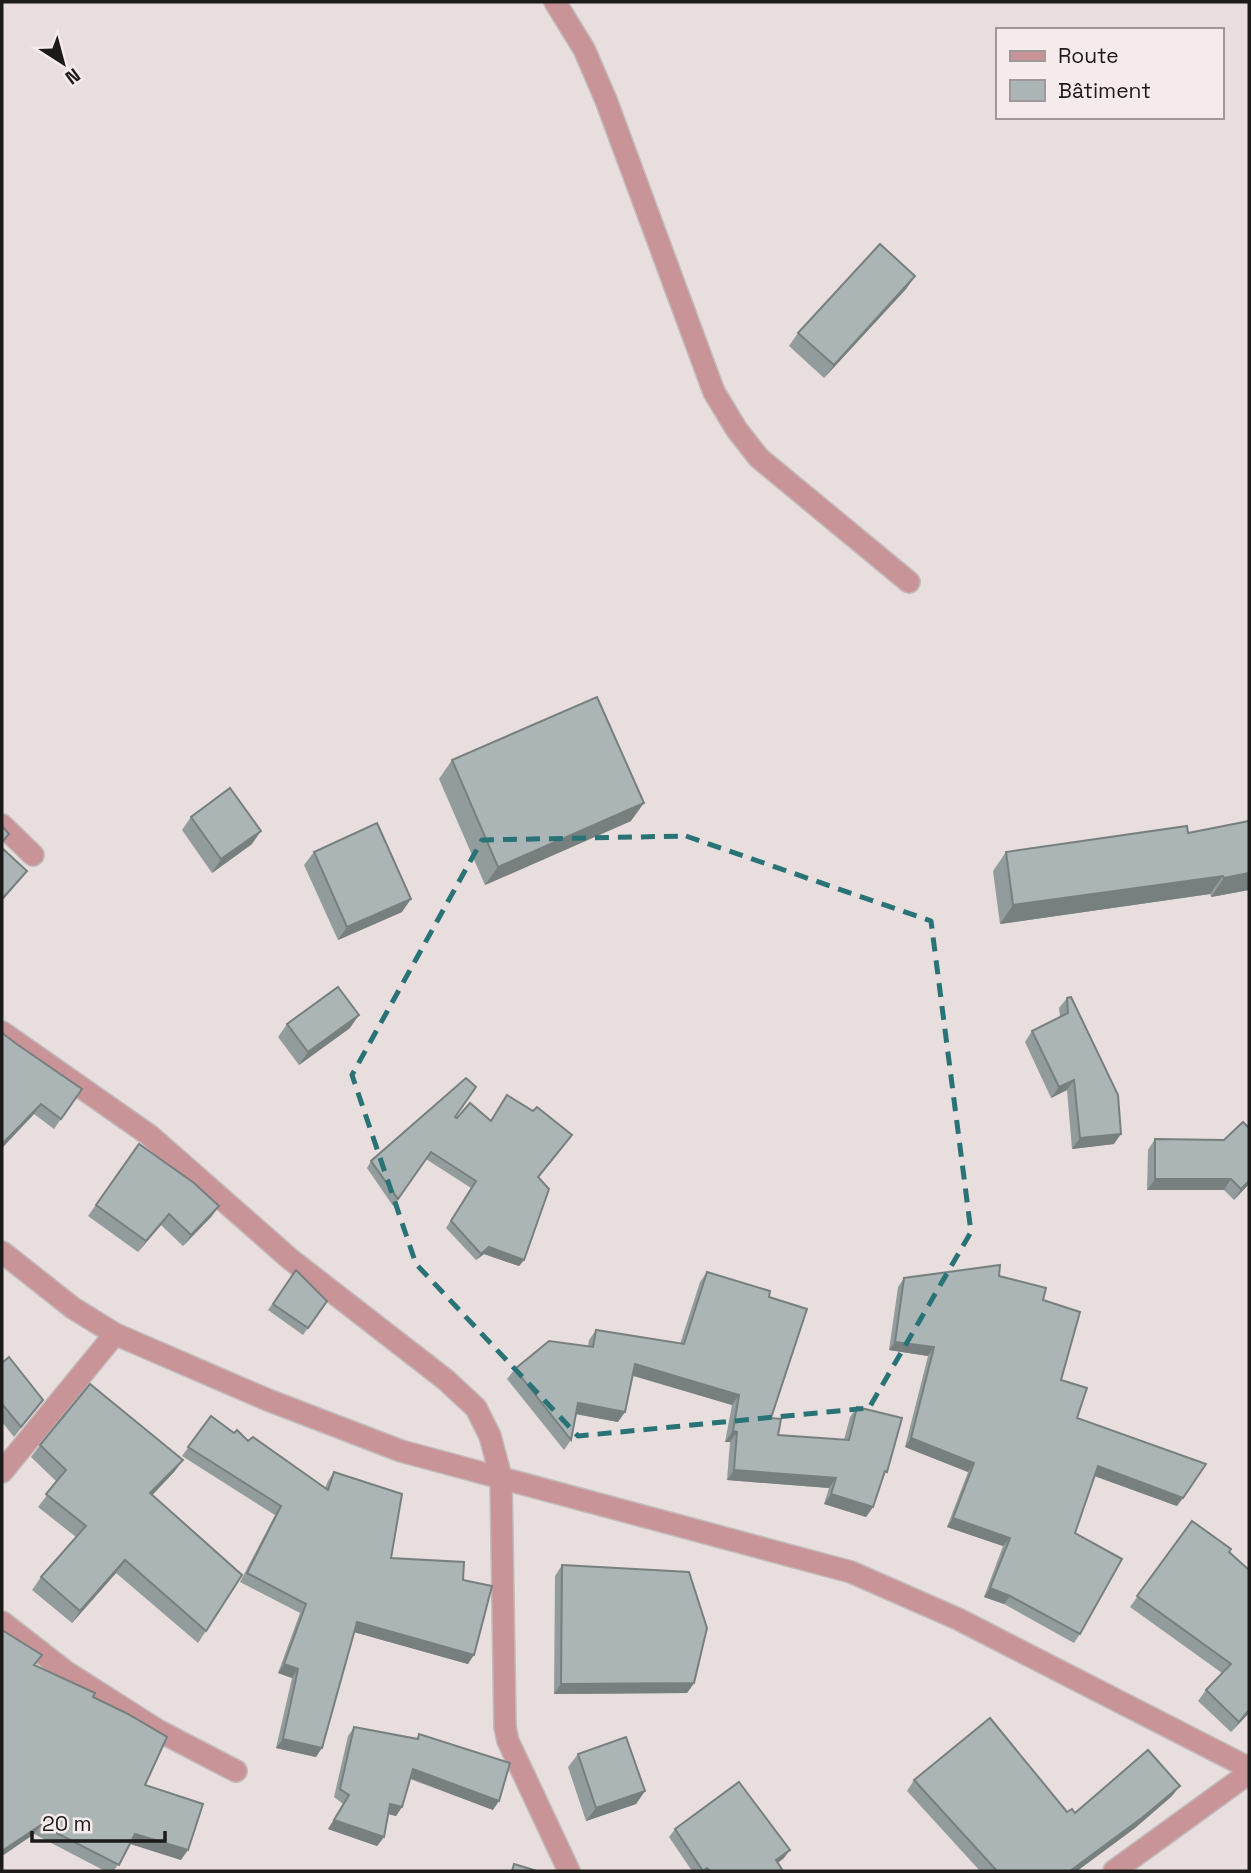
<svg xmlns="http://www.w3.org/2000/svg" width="1251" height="1873" font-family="'Space Grotesk',sans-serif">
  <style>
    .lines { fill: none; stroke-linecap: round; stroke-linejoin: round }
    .street-casing { stroke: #c3bbbb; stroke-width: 24 }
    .street { stroke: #c89497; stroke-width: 21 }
    .wall { fill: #939c9c }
    .shaded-wall { fill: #787f7f }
    .building { fill: #abb5b5; stroke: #787f7f; stroke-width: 2 }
    .marked { fill: none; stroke: #297377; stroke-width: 5; stroke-dasharray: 14 9; stroke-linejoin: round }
  </style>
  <rect width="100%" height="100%" fill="#e8dede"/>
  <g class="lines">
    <g class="street-casing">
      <g id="street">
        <path d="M 555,2 L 584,49 L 606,100 L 714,392 L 737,430 L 759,458 L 909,582"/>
        <path d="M 2,825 L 33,855"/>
        <path d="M 2,1032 L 149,1135 L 290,1259 L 446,1380 L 476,1408 L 490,1436 L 501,1477 L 505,1727 L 508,1741 L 569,1871"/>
        <path d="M 2,1252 L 73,1308 L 115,1334 L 268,1400 L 401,1451 L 851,1572 L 958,1619 L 1249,1768"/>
        <path d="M 2,1472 L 115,1334"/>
        <path d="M 2,1622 L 65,1671 L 159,1731 L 236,1771"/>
        <path d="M 1114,1871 L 1249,1773"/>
      </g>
    </g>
    <use href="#street" class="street"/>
  </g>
  <g class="wall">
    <path d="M 915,276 L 906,289 L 824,378 L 789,346 L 798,333 Z"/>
    <path d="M 452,760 L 631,821 L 485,885 L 439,779 Z"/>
    <path d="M 191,817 L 252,844 L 212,873 L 182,830 Z"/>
    <path d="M 1249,821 L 1249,890 L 1211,897 L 1210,894 L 1000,924 L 993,871 L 1006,852 L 1188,833 Z"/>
    <path d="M 314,852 L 402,912 L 338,940 L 304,865 Z"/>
    <path d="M 1067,998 L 1114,1144 L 1072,1149 L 1067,1090 L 1051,1098 L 1025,1042 L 1032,1031 L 1060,1017 L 1059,1008 Z"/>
    <path d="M 287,1024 L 350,1028 L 299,1065 L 278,1037 Z"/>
    <path d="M 2,1033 L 18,1045 L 82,1089 L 54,1129 L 34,1114 L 2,1148 Z"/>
    <path d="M 455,1117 L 539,1177 L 524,1260 L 519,1266 L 484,1254 L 476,1260 L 446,1228 L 471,1188 L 426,1159 L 393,1206 L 367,1168 L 371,1161 Z"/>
    <path d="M 1249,1128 L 1249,1184 L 1234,1200 L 1224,1190 L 1147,1190 L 1148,1150 L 1155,1139 L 1224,1140 Z"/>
    <path d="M 139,1144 L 219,1206 L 211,1217 L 183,1246 L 161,1225 L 138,1252 L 88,1216 Z"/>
    <path d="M 296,1270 L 327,1301 L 303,1335 L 268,1310 Z"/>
    <path d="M 707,1272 L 769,1297 L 771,1418 L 778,1435 L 844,1440 L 850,1417 L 857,1407 L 883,1478 L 873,1507 L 866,1517 L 824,1504 L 829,1488 L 727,1480 L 730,1442 L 725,1442 L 732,1405 L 633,1376 L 618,1422 L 576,1414 L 571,1440 L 564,1450 L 507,1379 L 515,1369 L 588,1346 L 589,1340 L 596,1330 L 680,1344 L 700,1282 Z"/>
    <path d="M 999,1276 L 1043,1300 L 1061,1380 L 1077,1418 L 1177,1506 L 1094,1476 L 1075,1533 L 1080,1634 L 1074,1643 L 1004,1604 L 984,1597 L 1003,1546 L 947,1527 L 968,1472 L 905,1447 L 928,1356 L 889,1350 L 898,1287 L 904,1278 Z"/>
    <path d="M 2,1363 L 43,1400 L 14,1437 L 2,1422 Z"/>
    <path d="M 211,1416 L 234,1433 L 325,1488 L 328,1481 L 334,1472 L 391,1558 L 463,1580 L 468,1664 L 354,1632 L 316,1757 L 276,1748 L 292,1678 L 278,1673 L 300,1613 L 240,1582 L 275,1515 L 182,1456 Z"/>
    <path d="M 40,1445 L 183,1460 L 174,1472 L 152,1495 L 206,1631 L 198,1643 L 116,1573 L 72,1623 L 32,1590 L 41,1577 L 76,1537 L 38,1507 L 57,1482 L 31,1457 Z"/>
    <path d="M 1192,1521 L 1249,1570 L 1249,1713 L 1231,1732 L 1198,1701 L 1206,1690 L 1222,1673 L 1130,1607 Z"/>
    <path d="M 562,1565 L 694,1683 L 687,1693 L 554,1694 L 555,1576 Z"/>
    <path d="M 2,1631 L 35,1665 L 93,1697 L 145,1785 L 181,1860 L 130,1844 L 114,1871 L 105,1871 L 34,1834 L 2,1856 Z"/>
    <path d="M 354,1727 L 416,1739 L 419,1734 L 493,1810 L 410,1779 L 402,1807 L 396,1816 L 388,1814 L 384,1837 L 377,1846 L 328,1829 L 343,1804 L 334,1797 L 348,1736 Z"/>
    <path d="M 578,1754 L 645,1791 L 636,1804 L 586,1821 L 568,1767 Z"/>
    <path d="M 914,1780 L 1075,1813 L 1172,1796 L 1135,1828 L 1077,1871 L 980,1871 L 907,1791 Z"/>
    <path d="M 675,1829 L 784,1858 L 778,1863 L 783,1871 L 692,1871 L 669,1837 Z"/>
  </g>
  <g class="shaded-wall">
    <path d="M 915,276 L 906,289 L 824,378 L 834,365 Z"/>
    <path d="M 644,803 L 631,821 L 485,885 L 498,867 Z"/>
    <path d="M 261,831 L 252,844 L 212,873 L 221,859 Z"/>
    <path d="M 27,871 L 20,880 L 2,901 L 2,899 Z"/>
    <path d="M 1249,873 L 1249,890 L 1211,897 L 1224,878 Z"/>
    <path d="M 1223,876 L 1210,894 L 1000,924 L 1013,905 Z"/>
    <path d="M 411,899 L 402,912 L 338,940 L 347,927 Z"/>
    <path d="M 359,1015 L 350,1028 L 299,1065 L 308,1052 Z"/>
    <path d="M 1074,1080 L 1067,1090 L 1051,1098 L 1059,1087 Z"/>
    <path d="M 41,1104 L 34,1114 L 2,1148 L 3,1143 Z"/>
    <path d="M 1121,1134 L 1114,1144 L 1072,1149 L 1080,1138 Z"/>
    <path d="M 1155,1179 L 1231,1179 L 1224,1190 L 1147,1190 Z"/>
    <path d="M 1249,1181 L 1249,1184 L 1234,1200 L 1241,1189 Z"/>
    <path d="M 219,1206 L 211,1217 L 183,1246 L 191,1235 Z"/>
    <path d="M 169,1214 L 161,1225 L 138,1252 L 146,1241 Z"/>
    <path d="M 489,1247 L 524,1260 L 519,1266 L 484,1254 L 476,1260 L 481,1254 Z"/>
    <path d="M 895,1342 L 934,1347 L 928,1356 L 889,1350 Z"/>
    <path d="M 635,1364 L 739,1395 L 732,1405 L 628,1374 Z"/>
    <path d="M 578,1403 L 625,1412 L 618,1422 L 570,1413 Z"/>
    <path d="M 733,1431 L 737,1432 L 730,1442 L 725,1442 Z"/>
    <path d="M 911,1438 L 974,1463 L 968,1472 L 905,1447 Z"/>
    <path d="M 183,1460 L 174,1472 L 142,1506 L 150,1493 Z"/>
    <path d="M 1098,1466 L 1183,1498 L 1177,1506 L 1092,1475 Z"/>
    <path d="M 734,1470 L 836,1478 L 829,1488 L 727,1480 Z"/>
    <path d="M 831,1494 L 873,1507 L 866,1517 L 824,1504 Z"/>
    <path d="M 953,1518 L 1010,1538 L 1003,1546 L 947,1527 Z"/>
    <path d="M 125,1560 L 116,1573 L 72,1623 L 80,1611 Z"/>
    <path d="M 990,1588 L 1010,1596 L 1004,1604 L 984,1597 Z"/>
    <path d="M 357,1622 L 474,1655 L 468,1664 L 350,1631 Z"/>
    <path d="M 284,1664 L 298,1669 L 292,1678 L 278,1673 Z"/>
    <path d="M 694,1683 L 687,1693 L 554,1694 L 561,1684 Z"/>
    <path d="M 1249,1710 L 1249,1713 L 1231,1732 L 1239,1722 Z"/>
    <path d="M 283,1739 L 322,1748 L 316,1757 L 276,1748 Z"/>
    <path d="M 413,1769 L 499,1801 L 493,1810 L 407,1777 Z"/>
    <path d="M 1180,1786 L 1172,1796 L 1135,1828 L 1077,1871 L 1070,1871 Z"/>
    <path d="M 645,1791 L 636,1804 L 586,1821 L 596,1808 Z"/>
    <path d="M 390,1804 L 402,1807 L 396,1816 L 384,1813 Z"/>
    <path d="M 334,1820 L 384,1837 L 377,1846 L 328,1829 Z"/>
    <path d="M 41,1825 L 34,1834 L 2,1856 L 2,1851 Z"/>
    <path d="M 135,1834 L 188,1850 L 181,1860 L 128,1843 Z"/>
    <path d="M 790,1850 L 784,1858 L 770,1868 L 776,1860 Z"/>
  </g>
  <g class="building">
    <path d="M 880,244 L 915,276 L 834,365 L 798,333 Z"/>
    <path d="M 597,697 L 644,803 L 498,867 L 452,760 Z"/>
    <path d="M 230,788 L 261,831 L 221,859 L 191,817 Z"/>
    <path d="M 1249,821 L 1249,873 L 1224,878 L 1223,876 L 1013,905 L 1006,852 L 1187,826 L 1188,833 Z"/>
    <path d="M 377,823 L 411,899 L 347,927 L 314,852 Z"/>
    <path d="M 2,826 L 9,834 L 2,842 Z"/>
    <path d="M 2,848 L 27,871 L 2,899 Z"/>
    <path d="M 338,987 L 359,1015 L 308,1052 L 287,1024 Z"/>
    <path d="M 1071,997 L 1118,1095 L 1121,1134 L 1080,1138 L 1074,1080 L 1059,1087 L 1032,1031 L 1068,1013 L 1067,998 Z"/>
    <path d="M 2,1033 L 18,1045 L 82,1089 L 61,1119 L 41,1104 L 3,1143 L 2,1142 Z"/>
    <path d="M 466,1078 L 476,1087 L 455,1117 L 457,1118 L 470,1103 L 491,1121 L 507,1095 L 533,1111 L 537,1107 L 572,1135 L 538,1177 L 549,1189 L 524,1260 L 489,1247 L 481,1254 L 451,1221 L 476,1181 L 431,1152 L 398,1199 L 371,1161 Z"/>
    <path d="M 1243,1122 L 1249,1128 L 1249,1181 L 1241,1189 L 1231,1179 L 1155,1179 L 1155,1139 L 1224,1140 Z"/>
    <path d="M 139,1144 L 194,1183 L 219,1206 L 191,1235 L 169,1214 L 146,1241 L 96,1205 Z"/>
    <path d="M 1000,1265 L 999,1276 L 1046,1288 L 1043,1300 L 1080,1312 L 1061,1380 L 1087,1388 L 1077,1418 L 1206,1464 L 1183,1498 L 1098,1466 L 1075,1533 L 1122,1559 L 1080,1634 L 1010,1596 L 990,1588 L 1010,1538 L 953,1518 L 974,1463 L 911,1438 L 934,1347 L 895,1342 L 904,1278 Z"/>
    <path d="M 296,1270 L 327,1301 L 308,1328 L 273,1304 Z"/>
    <path d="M 707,1272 L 770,1291 L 769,1297 L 807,1309 L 771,1418 L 781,1419 L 778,1435 L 849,1440 L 857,1407 L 902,1418 L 887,1472 L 885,1471 L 873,1507 L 831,1494 L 836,1478 L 734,1470 L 737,1432 L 733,1431 L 739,1395 L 635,1364 L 625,1412 L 578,1403 L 571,1440 L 515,1369 L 549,1341 L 593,1347 L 596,1330 L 684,1344 Z"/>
    <path d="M 9,1357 L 43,1400 L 21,1427 L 2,1404 L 2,1363 Z"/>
    <path d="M 90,1384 L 183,1460 L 150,1493 L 242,1575 L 206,1631 L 125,1560 L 80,1611 L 41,1577 L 86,1526 L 46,1494 L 66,1470 L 40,1445 Z"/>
    <path d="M 211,1416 L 234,1433 L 237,1430 L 248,1441 L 253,1437 L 328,1490 L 334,1472 L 402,1494 L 391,1558 L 464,1562 L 463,1580 L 492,1586 L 474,1655 L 357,1622 L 322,1748 L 283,1739 L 298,1669 L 284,1664 L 306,1604 L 247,1573 L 281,1506 L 188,1447 Z"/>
    <path d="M 1192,1521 L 1231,1549 L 1229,1552 L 1249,1570 L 1249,1710 L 1239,1722 L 1206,1690 L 1231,1664 L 1137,1596 Z"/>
    <path d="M 562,1565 L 689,1572 L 707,1628 L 694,1683 L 561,1684 Z"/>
    <path d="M 2,1630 L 42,1655 L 34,1665 L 95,1693 L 93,1697 L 128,1714 L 167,1737 L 145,1785 L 203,1804 L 188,1850 L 135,1834 L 119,1865 L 41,1825 L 2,1851 Z"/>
    <path d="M 990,1718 L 1067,1812 L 1072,1809 L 1075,1813 L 1148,1750 L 1180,1786 L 1143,1817 L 1070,1871 L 997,1871 L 914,1780 Z"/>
    <path d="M 354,1727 L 418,1739 L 419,1734 L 510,1763 L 499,1801 L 413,1769 L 402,1807 L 390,1804 L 384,1837 L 334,1820 L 349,1795 L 340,1789 Z"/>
    <path d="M 626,1737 L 645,1791 L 596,1808 L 578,1754 Z"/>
    <path d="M 739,1782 L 790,1850 L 776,1860 L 783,1871 L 710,1871 L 707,1868 L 703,1871 L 675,1829 Z"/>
    <path d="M 514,1864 L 537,1871 L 512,1871 Z"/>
  </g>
  <path class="marked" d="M 686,836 L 931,921 L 971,1232 L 869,1408 L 578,1436 L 416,1264 L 352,1075 L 482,840 Z"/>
  <rect width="1251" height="1873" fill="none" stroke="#1d1a1a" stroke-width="7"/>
  <rect x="996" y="28" width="228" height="91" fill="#f5ebec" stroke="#9f9798" stroke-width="2"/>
  <rect x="1010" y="51" width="35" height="10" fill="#c89497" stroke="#9f9798" stroke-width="2"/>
  <text x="1058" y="63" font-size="21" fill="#1d1a1a">Route</text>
  <rect x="1010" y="80" width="35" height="21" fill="#abb5b5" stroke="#9f9798" stroke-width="2"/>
  <text x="1058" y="98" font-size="21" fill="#1d1a1a">Bâtiment</text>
  <g transform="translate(63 63) rotate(144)" stroke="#f5ebec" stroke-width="5" paint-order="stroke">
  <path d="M0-5L12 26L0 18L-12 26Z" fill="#1d1a1a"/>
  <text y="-10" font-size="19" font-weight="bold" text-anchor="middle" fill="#1d1a1a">N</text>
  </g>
  <path d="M32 1831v10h133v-10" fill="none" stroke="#1d1a1a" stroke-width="3.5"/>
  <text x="42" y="1831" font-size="21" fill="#1d1a1a" stroke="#f5ebec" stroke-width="5" paint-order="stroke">20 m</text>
</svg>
